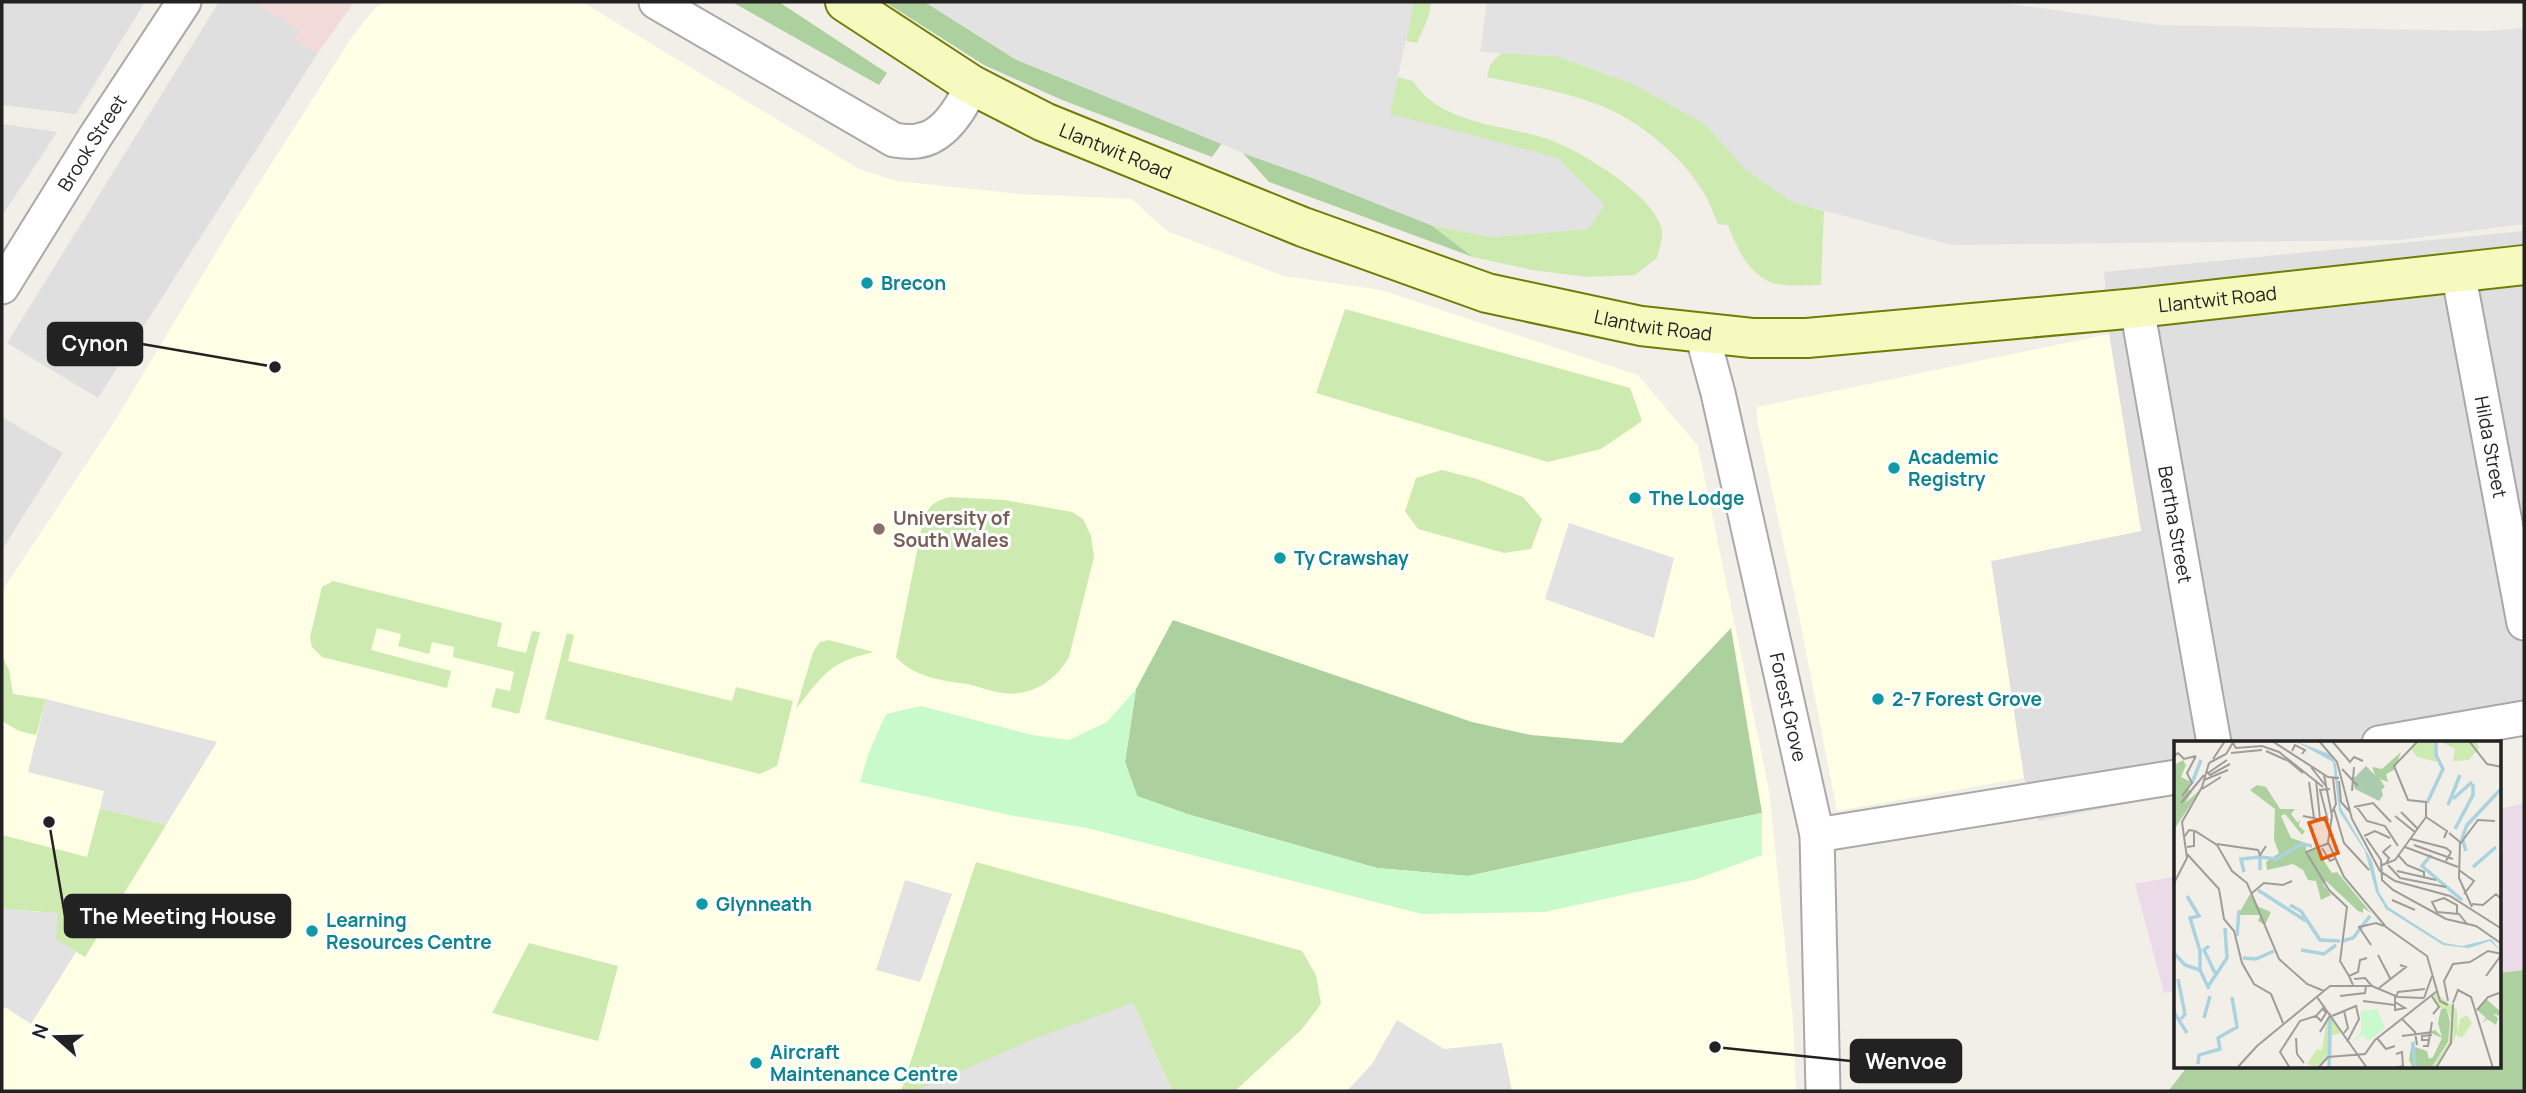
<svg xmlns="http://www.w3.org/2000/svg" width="2526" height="1093" font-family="Manrope,sans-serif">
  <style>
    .residential { fill: #e0dfdf }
    .commercial { fill: #f2dad9 }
    .industrial { fill: #ebdbe8 }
    .education { fill: #ffffe5 }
    .grass { fill: #cdebb0 }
    .forest { fill: #add19e }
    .park { fill: #c8facc }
    .parking { fill: #e2e2e2 }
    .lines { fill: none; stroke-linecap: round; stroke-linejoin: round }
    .minor-casing { stroke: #a9a9a9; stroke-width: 37 }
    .secondary-casing { stroke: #707d05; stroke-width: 42 }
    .minor { stroke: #fff; stroke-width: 33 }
    .secondary { stroke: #f7fabf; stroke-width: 38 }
    .culture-dot { fill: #0f9aa8; stroke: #fff; stroke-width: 2.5 }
    .education-dot { fill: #8d6e63; stroke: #fff; stroke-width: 2.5 }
    .labels { text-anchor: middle; stroke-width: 6; stroke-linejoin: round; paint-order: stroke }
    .street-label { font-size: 19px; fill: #222; stroke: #fff }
    .culture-label { font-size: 19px; font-weight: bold; fill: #0d838f; stroke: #fff; text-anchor: start }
    .education-label { font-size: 19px; font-weight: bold; fill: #785e54; stroke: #fff; text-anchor: start }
    .inset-river { fill: none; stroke: #aad3df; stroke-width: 3.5 }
    .inset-road { fill: none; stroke: #9f9d99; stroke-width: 2 }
    .view { fill: #e8590c; fill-opacity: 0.15; stroke: #e8590c; stroke-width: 3.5 }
    .inset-edge { fill: none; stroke: #222; stroke-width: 3.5 }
    .leader { fill: none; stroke: #222; stroke-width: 2.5 }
    .callout-dot { fill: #222; stroke: #fff; stroke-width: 2.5 }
    .callout { fill: #222; stroke: #222; stroke-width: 2.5 }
    .callout-label { font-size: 21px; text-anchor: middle; font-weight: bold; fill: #fff }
  </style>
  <rect width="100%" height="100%" fill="#f2efe9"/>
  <g class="residential">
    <path d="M 2,2 L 145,2 L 76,114 L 2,105 Z"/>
    <path d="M 219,2 L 254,2 L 301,31 L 296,39 L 318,53 L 98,398 L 7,343 Z"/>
    <path d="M 2,124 L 57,132 L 2,216 Z"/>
    <path d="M 2524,231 L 2524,732 L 2461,743 L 2176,743 L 2176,794 L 2039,821 L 2024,778 L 1991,561 L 2141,531 L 2109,334 L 2104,272 Z"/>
    <path d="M 2,417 L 63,453 L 2,550 Z"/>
  </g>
  <path class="commercial" d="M 254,2 L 354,2 L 318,53 L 295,39 L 300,31 Z"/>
  <g class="industrial">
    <path d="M 2524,803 L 2524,970 L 2500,973 L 2500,809 Z"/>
    <path d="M 2176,876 L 2176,991 L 2164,993 L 2135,884 Z"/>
  </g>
  <g class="education">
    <path d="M 384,2 L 582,2 L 859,169 L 897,181 L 1021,194 L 1132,199 L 1167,231 L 1284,276 L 1381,290 L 1638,375 L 1698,446 L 1769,790 L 1793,1020 L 1796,1091 L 2,1091 L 2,591 L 116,419 L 238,216 L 352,37 L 374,9 Z"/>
    <path d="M 2109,334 L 2141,531 L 1991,561 L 2024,778 L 1837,811 L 1799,616 L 1757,420 L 1757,407 Z"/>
  </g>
  <g class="grass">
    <path d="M 1414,2 L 1431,2 C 1430,17 1423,30 1417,43 L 1406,41 Z"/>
    <path d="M 1501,53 L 1556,56 L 1634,84 L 1705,124 L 1747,170 L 1793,202 L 1824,211 L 1821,285 C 1809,285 1781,287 1770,282 C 1747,272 1736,246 1728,225 L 1718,224 C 1713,213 1709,200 1702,190 C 1678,151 1632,115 1588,101 C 1555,90 1521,84 1487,77 L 1490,65 Z"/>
    <path d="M 1398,77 L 1413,81 C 1441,125 1502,124 1548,139 C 1579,150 1657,196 1662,231 C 1663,239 1659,250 1657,258 L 1635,275 L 1587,277 L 1532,270 L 1473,257 L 1431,225 L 1492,237 L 1588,229 L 1604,205 L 1557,158 L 1389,114 Z"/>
    <path d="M 1345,309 L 1630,388 L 1642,421 L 1601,449 L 1548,462 L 1316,393 Z"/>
    <path d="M 1442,470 L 1477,479 L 1523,497 L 1542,519 L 1531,549 L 1504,553 L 1418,529 L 1405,511 L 1416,478 Z"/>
    <path d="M 950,497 L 1004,500 L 1072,512 L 1083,519 L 1091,536 L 1094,557 L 1069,657 C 1055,682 1028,699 997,692 C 985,690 973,684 960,683 C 937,680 912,675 896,657 L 923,521 C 928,506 934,501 950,497 Z"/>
    <path d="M 333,581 L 502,623 L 497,646 L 526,653 L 532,631 L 540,632 L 519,714 L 491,707 L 496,688 L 510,691 L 514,672 L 453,657 L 454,647 L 432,642 L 429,654 L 398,646 L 401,634 L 377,628 L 371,650 L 451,671 L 447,688 L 322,657 L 312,647 L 310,637 L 322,587 Z"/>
    <path d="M 567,633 L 574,635 L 568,661 L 732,701 L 736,687 L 793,701 L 777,766 L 760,774 L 545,719 Z"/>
    <path d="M 829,640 L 874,652 C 829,662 824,674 796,709 L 813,652 L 820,642 Z"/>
    <path d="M 2,656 L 9,670 L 13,694 L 46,699 L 36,735 L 19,731 L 2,721 Z"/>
    <path d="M 100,808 L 166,825 L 85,957 L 55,939 L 57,913 L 2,909 L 2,835 L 87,857 Z"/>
    <path d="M 976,862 L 1302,951 L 1316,975 L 1321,1004 L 1302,1029 L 1235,1091 L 1172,1091 L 1133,1003 L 915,1091 L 901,1091 Z"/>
    <path d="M 529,943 L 618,966 L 598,1041 L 492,1013 Z"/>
  </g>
  <g class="forest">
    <path d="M 732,2 L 779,2 L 887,73 L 879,85 Z"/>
    <path d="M 885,2 L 925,2 L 1015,59 L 1222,143 L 1212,157 L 1062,100 L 984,65 Z"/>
    <path d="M 1243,153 L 1310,177 L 1431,225 L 1473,257 L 1269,182 Z"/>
    <path d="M 1173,620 L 1472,722 L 1531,735 L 1622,743 L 1731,628 L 1762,813 L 1468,876 L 1377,868 L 1187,814 L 1137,796 L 1125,762 L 1136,689 Z"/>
    <path d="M 2524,970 L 2524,1091 L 2165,1091 L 2170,1089 L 2187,1067 L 2500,1067 L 2500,973 Z"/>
  </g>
  <path class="park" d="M 1136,689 L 1125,762 L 1137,796 L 1187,814 L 1377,868 L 1468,876 L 1762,813 L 1762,855 L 1697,879 L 1544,912 L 1422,914 L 1087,828 L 1014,816 L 860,782 L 869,752 L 886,714 L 921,706 L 1032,735 L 1069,740 L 1107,722 Z"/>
  <g class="parking">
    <path d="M 925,2 L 1414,2 L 1390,114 L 1558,158 L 1604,205 L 1589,229 L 1492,237 L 1431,225 L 1310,177 L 1243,153 L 1015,59 Z"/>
    <path d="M 1487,2 L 1998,2 L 2159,25 L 2485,31 L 2524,28 L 2524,224 L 2400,240 L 1951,245 L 1793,202 L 1746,170 L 1705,124 L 1634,84 L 1556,56 L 1480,52 Z"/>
    <path d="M 1569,523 L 1674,558 L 1654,638 L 1545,599 Z"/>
    <path d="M 46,699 L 217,742 L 166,825 L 100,808 L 104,791 L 28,772 Z"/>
    <path d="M 905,880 L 952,894 L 920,982 L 876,970 Z"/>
    <path d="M 2,909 L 57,913 L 56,939 L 76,952 L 31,1024 L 5,1007 L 2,1011 Z"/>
    <path d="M 1133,1003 L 1172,1091 L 915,1091 L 1036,1038 Z"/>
    <path d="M 1397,1020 L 1444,1049 L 1502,1043 L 1512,1091 L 1347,1091 L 1372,1064 Z"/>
  </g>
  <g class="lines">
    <g class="minor-casing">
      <g id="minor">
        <path d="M 656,2 L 894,140 C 901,141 910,142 917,141 C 944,138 962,107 972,85"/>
        <path id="s1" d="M 2458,272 L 2524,623"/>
        <path id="s2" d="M 2,287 L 95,137 L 184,2"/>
        <path id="s3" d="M 2137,308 L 2214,743"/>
        <path id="s4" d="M 1702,334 L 1718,393 L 1817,835 L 1823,1091"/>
        <path d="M 2379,743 L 2524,718"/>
        <path d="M 1817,835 L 2176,777"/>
      </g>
    </g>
    <g class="secondary-casing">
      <g id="secondary">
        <path id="s5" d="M 845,2 L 972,85 L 1044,122 L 1303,227 L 1487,293 L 1641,326 L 1752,338 L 1807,338 L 2137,308 L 2524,265"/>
      </g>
    </g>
    <use href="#minor" class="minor"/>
    <use href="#secondary" class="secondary"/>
  </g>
  <g class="culture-dot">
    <circle cx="867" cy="283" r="7"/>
    <circle cx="1894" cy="468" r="7"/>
    <circle cx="1635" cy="498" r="7"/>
    <circle cx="1280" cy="558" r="7"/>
    <circle cx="1878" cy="699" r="7"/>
    <circle cx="702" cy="904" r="7"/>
    <circle cx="312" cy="931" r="7"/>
    <circle cx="756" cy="1063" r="7"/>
  </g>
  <circle class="education-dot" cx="879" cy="529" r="7"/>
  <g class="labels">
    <g class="street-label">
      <text dy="7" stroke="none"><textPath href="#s2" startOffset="170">Brook Street</textPath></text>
      <text dy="7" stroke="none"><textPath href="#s5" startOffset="310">Llantwit Road</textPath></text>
      <text dy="7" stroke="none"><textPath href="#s5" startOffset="1444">Llantwit Road</textPath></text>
      <text dy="7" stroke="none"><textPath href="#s5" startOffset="877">Llantwit Road</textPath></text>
      <text dy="7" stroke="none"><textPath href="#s1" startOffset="178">Hilda Street</textPath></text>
      <text dy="7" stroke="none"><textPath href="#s3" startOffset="220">Bertha Street</textPath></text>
      <text dy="7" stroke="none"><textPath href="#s4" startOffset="383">Forest Grove</textPath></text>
    </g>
    <g class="culture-label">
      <text x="881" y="290">Brecon</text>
      <text x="1908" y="464">Academic<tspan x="1908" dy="22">Registry</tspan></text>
      <text x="1649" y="505">The Lodge</text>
      <text x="1294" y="565">Ty Crawshay</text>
      <text x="1892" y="706">2-7 Forest Grove</text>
      <text x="716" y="911">Glynneath</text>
      <text x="326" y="927">Learning<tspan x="326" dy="22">Resources Centre</tspan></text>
      <text x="770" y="1059">Aircraft<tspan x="770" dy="22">Maintenance Centre</tspan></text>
    </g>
    <g class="education-label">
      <text x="893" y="525">University of<tspan x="893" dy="22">South Wales</tspan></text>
    </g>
  </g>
  <g transform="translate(2174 741)">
    <rect width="327" height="327" fill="#f2efe9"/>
    <path d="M 245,0 L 262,0 L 264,21 L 243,16 L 236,7 ZM 265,0 L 302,0 L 305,7 L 295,19 L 279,20 L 281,8 ZM 262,252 L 283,269 L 284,292 L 286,278 L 293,274 L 298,282 L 288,297 L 282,294 L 275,309 L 279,297 L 280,286 L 278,298 L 261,327 L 257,327 L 274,303 L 277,278 L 272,267 L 265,267 L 258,254 ZM 153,277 L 160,277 L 166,292 L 158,295 L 158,313 L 142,326 L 133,323 L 143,308 L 148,309 Z" fill="#cdebb0"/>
    <path d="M 227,11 L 220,29 L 212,33 L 214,41 L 206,38 L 211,46 L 207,49 L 198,26 L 208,28 ZM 9,19 L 12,24 L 7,36 L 17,41 L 14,48 L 18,51 L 11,62 L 25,50 L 0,89 L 0,24 ZM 83,44 L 92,46 L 106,68 L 121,68 L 117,73 L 124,82 L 126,78 L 125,85 L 131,90 L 128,94 L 111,73 L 107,75 L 117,97 L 132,102 L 132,110 L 142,108 L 158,132 L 163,131 L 197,172 L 189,167 L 189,172 L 184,170 L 152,140 L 149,143 L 157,154 L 147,159 L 142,140 L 134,139 L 129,129 L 119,123 L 93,129 L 92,121 L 105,112 L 100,99 L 101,68 L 76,49 ZM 76,153 L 85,166 L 97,171 L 91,184 L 84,180 L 86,174 L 64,174 ZM 312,258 L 327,271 L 327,275 L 319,273 L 324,277 L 322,284 L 313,278 L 307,283 L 312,277 L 303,269 ZM 272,267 L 276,280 L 274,301 L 257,327 L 239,327 L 235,319 L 238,300 L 241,306 L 253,310 L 255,318 L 259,316 L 268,297 L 259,293 L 260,288 L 268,296 L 264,282 L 267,268 Z" fill="#add19e"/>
    <path d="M 192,25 L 203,36 L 209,54 L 205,60 L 181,48 L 178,39 Z" fill="#aacbaf"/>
    <path d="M 203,268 L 211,287 L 194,300 L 189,293 L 176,303 L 187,291 L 187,270 Z" fill="#c8facc"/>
    <path d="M 121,0 L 155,13 L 162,23 L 167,67 L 198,120 L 205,151 L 214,166 L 270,202 L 288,205 L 317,198 L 327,210 L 316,200 L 295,207 L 269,204 L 212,168 L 202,151 L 191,110 L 165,70 L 159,21 Z" fill="#aad3df"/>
    <path class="inset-river" d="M 18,42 L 27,19M 279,58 L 298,41M 253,62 L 269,28 L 262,14 L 262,0M 274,64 L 286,34M 281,88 L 299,54 L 299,43M 292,110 L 288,97 L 293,84 L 328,47M 257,114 L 248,125 L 288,159M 299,126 L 322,106M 86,129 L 86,116 L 103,118 L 127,103 L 138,105M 70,131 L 67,118 L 86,116M 84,149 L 132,180M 13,155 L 25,175 L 16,177 L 26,210 L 26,229M 116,164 L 127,170 L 146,199 L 166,200M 63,195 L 65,169M 168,200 L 179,197 L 196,175M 35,205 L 30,209 L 41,232M 127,209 L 150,213 L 162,204M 0,212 L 11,224 L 26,229 L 35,248M 69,217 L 82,218 L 100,210M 4,238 L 11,273 L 7,278M 35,244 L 53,217 L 51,187M 0,271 L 13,292M 30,277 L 36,255M 239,301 L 241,327M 24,323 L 25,314 L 46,308 L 44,297 L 63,286 L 58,256M 155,327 L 156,276"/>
    <path class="inset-road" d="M 70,0 L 98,0 L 154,36 L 165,37M 145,0 L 163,21 L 178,78 L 206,130 L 221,140 L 276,155 L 328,188M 158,0 L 176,21 L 180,16 L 189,20M 244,0 L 220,25 L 234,59 L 252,61 L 252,76M 295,0 L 313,23 L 328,26M 59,2 L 62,7 L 88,5 L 105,11 L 149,46M 92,10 L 112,19M 118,10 L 121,4 L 131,9 L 128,13M 57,12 L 88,9M 0,15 L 4,12 L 10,18 L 22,15M 39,18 L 51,0M 112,18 L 129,32M 35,22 L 52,13 L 60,0M 137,26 L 151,44M 168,28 L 184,45M 32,30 L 36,34 L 56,23M 34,32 L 53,19M 150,34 L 158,75 L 154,101 L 170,136 L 212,186 L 253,215 L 266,260 L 274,264M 30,39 L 54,29M 142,39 L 146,78M 165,40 L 167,61 L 176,71M 135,41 L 140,77M 28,48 L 47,36M 178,50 L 180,26M 8,55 L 18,42 L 13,32 L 22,15M 7,62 L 30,34M 182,65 L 193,80 L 211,85 L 224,105M 180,66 L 199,62 L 217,81M 160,68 L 170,102 L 195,129M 158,71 L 162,63 L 159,37M 227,71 L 243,87M 129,75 L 154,80M 221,75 L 241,91M 154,80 L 146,49 L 156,48M 275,92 L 286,101 L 285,137 L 298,166M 11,95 L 15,89 L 21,90 L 43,104 L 58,130 L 73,142 L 105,218 L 133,243 L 150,250M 190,95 L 201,90 L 216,97M 192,97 L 207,119 L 208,139 L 219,149 L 272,178 L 302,185 L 328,203M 237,98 L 272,107 L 277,111 L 272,120M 155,102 L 132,111 L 155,149 L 173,166 L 166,220 L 175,235M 43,103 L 84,109 L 86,114 L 92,105M 286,103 L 304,79 L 321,80M 240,104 L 279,118M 13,106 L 20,105 L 20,91M 231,106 L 284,126M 148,107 L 156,120 L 162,117M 13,113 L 45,148 L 50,178 L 60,190 L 68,222 L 80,243 L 97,253 L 109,282M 224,114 L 233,124 L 250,131 L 250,137M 212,123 L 215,117 L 209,111 L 217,104M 208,124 L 221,119 L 252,76 L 273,90 L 270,97M 214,124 L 226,137 L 272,146M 285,129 L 300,140 L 290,153M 223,130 L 262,139M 0,142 L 13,117 L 8,81 L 28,46 L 35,22M 78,152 L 90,142 L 109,144 L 118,140M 218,159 L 241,169M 298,163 L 309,164 L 322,153 L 328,159M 263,171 L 258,161 L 270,157 L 283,164 L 283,172M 263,171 L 285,173 L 293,183M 197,204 L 185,186 L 202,182 L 210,185M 204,214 L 217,239M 312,235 L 328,213M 180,238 L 191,237 L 198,245M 179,244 L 175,235 L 184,231 L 186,219 L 193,217M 205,247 L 232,226 L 226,224M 257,254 L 265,266 L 259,273M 166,255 L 191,252 L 192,245M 143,256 L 193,327M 222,256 L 224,251 L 251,248M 250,257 L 258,235M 189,260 L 221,264M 274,260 L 270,240 L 279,223 L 296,221 L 314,210 L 328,213M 221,261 L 231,267 L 221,269 L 221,255M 279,262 L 284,249 L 297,256 L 319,327M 303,269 L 314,256 L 325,252M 170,270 L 174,287 L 170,292M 142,275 L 147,280 L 152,272 L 149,268M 158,275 L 182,265 L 185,278 L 173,301M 228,278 L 241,291 L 243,304M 146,291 L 157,273M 228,295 L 259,291M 122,297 L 123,313 L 130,322M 203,297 L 212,308 L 221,305M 256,299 L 248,299 L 248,295 L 258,294M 249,305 L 254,305 L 258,281M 63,327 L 83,305 L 156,245 L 198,245 L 224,256 L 250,257M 116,327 L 106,311 L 126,280 L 142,275 L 151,265M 144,327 L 154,316 L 191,313 L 201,299 L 263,250M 221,327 L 229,325 L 228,311 L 222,313M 262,327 L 277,302 L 279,263"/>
    <path class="view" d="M 151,77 L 164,112 L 148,118 L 135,82 Z"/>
    <rect width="327" height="327" class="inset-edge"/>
  </g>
  <path class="leader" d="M275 367L142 344M49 822L65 916M1715 1047L1851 1061"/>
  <g class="callout-dot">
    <circle cx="275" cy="367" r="7"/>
    <circle cx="49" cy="822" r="7"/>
    <circle cx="1715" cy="1047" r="7"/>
  </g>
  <g class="callout">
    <rect x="48" y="323" width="94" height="42" rx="7"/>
    <rect x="65" y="895" width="225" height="42" rx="7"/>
    <rect x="1851" y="1040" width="110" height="42" rx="7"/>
  </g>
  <g class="callout-label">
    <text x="95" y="351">Cynon</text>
    <text x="178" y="924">The Meeting House</text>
    <text x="1906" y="1069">Wenvoe</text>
  </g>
  <rect width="2526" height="1093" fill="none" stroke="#222222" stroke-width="7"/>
  <g transform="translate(56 1037) rotate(290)" stroke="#ffffff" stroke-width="5" paint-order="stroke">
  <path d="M0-5L12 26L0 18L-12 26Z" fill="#222222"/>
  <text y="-10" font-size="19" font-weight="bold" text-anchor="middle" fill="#222222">N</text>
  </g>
</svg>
